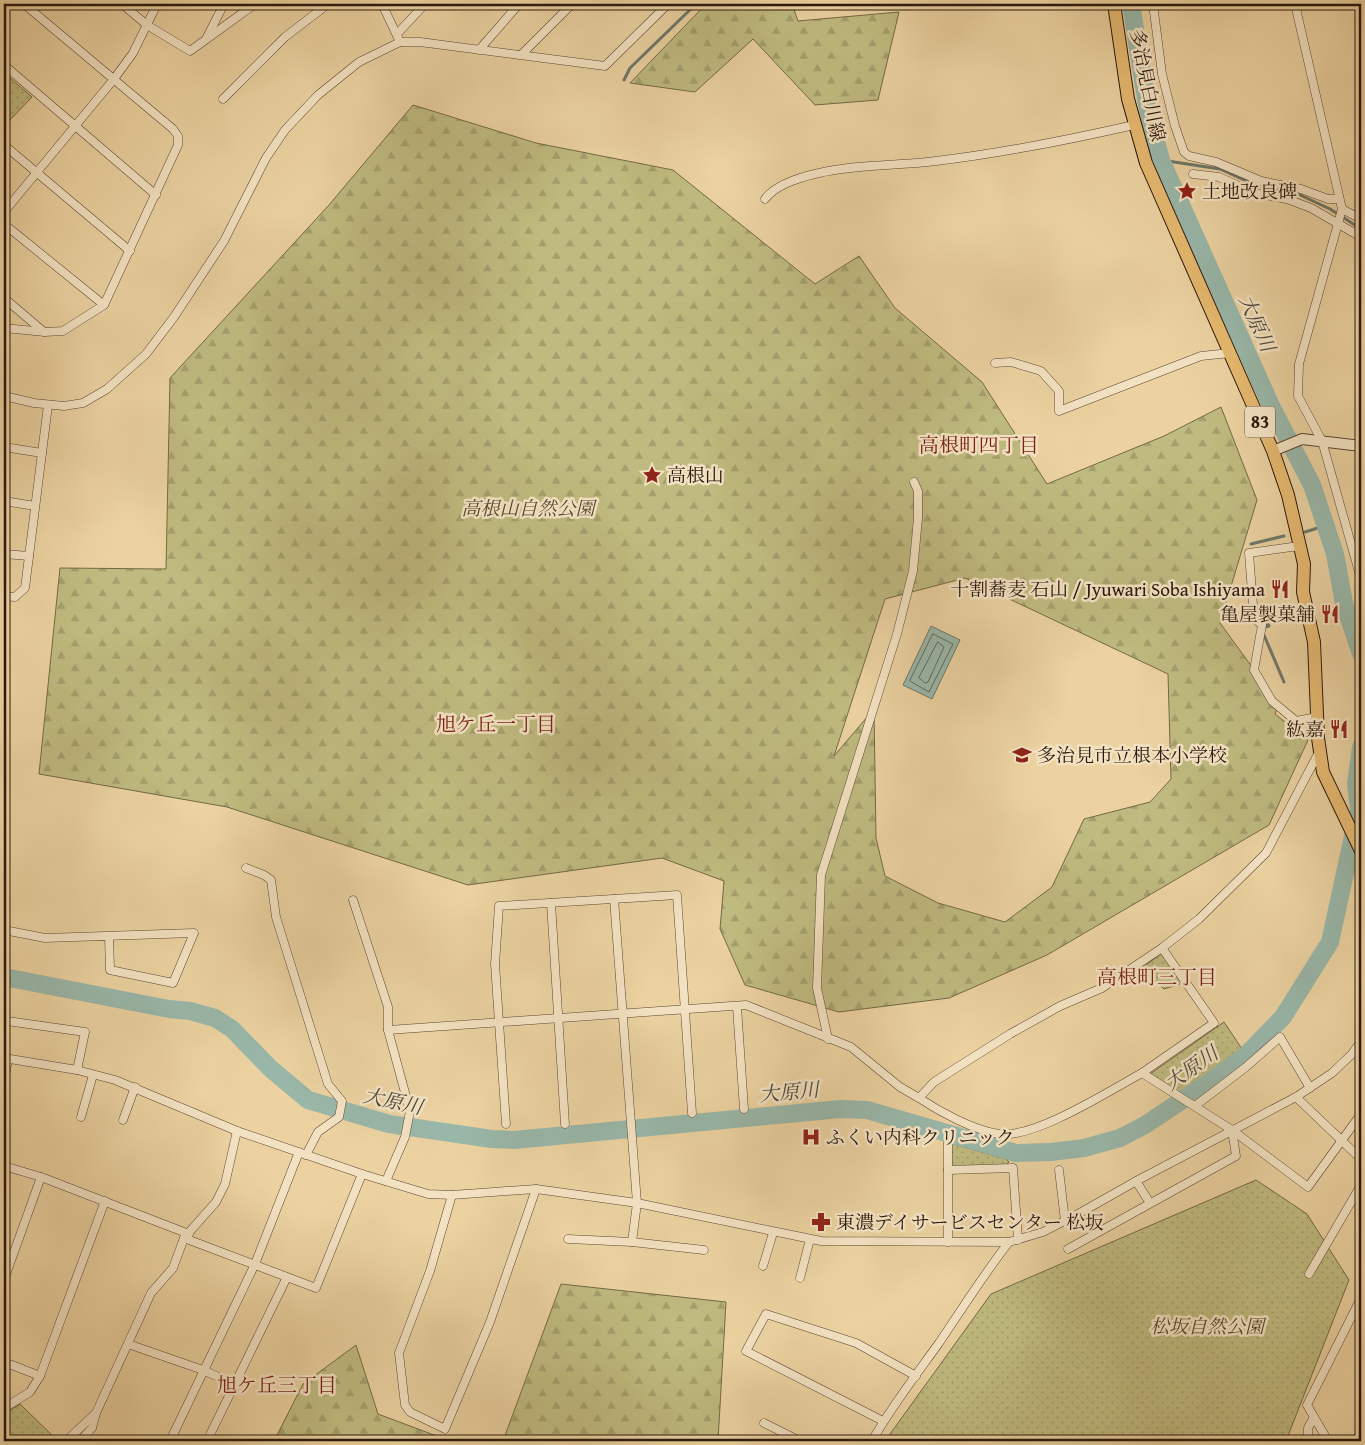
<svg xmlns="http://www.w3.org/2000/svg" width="1365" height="1445" font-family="'Gentium Book Plus','Noto Serif JP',serif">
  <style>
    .grass { fill: url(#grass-dots); stroke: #746946 }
    .forest { fill: url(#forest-firs); stroke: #746946; fill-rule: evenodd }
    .water { fill: #99b7a9; stroke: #6d776b }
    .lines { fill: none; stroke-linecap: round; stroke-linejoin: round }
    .shore { stroke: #62685c; stroke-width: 1 }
    .stream { stroke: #6d776b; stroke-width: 3 }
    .river { stroke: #99b7a9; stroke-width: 18 }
    .minor-casing { stroke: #5a4633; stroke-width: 9 }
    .tertiary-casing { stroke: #5a4633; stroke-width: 12 }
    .primary-casing { stroke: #2a180e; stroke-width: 14 }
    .minor { stroke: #f3e2c2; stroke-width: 8 }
    .tertiary { stroke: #f3e2c2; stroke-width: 10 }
    .primary { stroke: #e6b970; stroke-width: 12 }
    .labels { text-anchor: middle; stroke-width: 5; stroke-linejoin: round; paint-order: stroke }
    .shield { fill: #f3e2c2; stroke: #654; stroke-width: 1 }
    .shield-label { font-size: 18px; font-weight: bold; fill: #2a180e }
    .street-label { font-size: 19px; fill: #2a180e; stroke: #f3e2c2 }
    .poi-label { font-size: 19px; fill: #2a180e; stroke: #f3e2c2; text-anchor: start }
    .park-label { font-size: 19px; font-style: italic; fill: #574930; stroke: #f3e2c2 }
    .water-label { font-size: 20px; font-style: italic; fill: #4b483c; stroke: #f3e2c2 }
    .neighbourhood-label { font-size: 20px; fill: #7a1f14; stroke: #f3e2c2 }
  </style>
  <defs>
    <pattern id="grass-dots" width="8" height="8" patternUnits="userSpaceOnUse" patternTransform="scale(1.25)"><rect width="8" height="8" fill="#bfba7f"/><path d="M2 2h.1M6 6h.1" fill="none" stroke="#a49f6d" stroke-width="1.8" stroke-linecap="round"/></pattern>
    <pattern id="forest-firs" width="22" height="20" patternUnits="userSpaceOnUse" patternTransform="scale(1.25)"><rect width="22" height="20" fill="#bfba7f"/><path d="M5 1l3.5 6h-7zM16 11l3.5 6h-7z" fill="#a49f6d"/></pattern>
  </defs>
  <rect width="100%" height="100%" fill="#ecd2a1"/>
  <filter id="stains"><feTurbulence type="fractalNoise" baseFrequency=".004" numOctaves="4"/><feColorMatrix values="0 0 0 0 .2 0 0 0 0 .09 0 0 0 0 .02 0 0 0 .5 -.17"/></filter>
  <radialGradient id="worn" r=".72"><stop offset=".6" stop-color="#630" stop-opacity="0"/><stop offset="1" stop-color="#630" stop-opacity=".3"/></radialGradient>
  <g class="grass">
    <path d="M 4,73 L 32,97 L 4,126 Z"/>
    <path d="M 1162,953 L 1183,983 L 1164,989 L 1142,968 Z"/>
    <path d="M 1224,1022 L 1242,1049 L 1182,1094 L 1150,1074 Z"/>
    <path d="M 950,1143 L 1006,1159 L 1009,1162 L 1006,1165 L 954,1168 L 950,1164 Z"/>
    <path d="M 1256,1180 L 1307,1214 L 1349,1280 L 1286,1441 L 885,1441 L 991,1294 Z"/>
    <path d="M 20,1404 L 57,1440 L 56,1441 L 4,1441 L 4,1414 Z"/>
  </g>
  <g class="forest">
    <path d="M 706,4 L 792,4 L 798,21 L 899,12 L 878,100 L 815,105 L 753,39 L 695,92 L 630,83 Z"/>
    <path d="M 413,105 L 536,143 L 673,170 L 815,284 L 859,256 L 895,308 L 982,382 L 1047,484 L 1164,436 L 1221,407 L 1257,500 L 1220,623 L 1279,704 L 1275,714 L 1308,740 L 1269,825 L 1047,955 L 949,998 L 839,1012 L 745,985 L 720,929 L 724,881 L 662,858 L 468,885 L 227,807 L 39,774 L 60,568 L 166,569 L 170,378 L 329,205 ZM 965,578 L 1168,674 L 1171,779 L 1150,802 L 1084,819 L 1052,887 L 1005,922 L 938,903 L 885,876 L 876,838 L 874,709 L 834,756 L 885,599 Z"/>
    <path d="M 561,1284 L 726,1302 L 718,1441 L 503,1441 Z"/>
    <path d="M 356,1345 L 378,1414 L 450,1441 L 274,1441 L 303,1384 Z"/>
  </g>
  <path class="water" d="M 931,626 L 960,640 L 932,699 L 903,685 Z"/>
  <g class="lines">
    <g class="shore">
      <path d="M 933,634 L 953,644 L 929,692 L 910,681 Z"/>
      <path d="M 938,642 L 944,647 L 928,682 L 925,683 L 919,678 Z"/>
    </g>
    <g class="stream">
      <path d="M 624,80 L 630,68 L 696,4"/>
      <path d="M 1161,160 L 1220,169 L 1255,185 L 1298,194 L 1330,209 L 1361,229"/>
      <path d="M 1305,532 L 1324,526"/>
      <path d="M 1251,544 L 1284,536"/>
      <path d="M 1257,610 L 1269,626 L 1261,628 L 1284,682"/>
      <path d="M 1359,809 L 1361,815"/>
    </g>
    <g class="river">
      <path d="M 1131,4 L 1148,111 L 1161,160 L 1272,408 L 1312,485 L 1335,554 L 1344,603 L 1361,654"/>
      <path d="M 4,977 L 169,1009 L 190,1011 L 215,1018 L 232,1029 L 271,1069 L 308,1100 L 389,1124 L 492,1139 L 514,1140 L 841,1109 L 867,1110 L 1016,1153 L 1051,1152 L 1084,1148 L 1120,1138 L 1145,1125 L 1208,1083 L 1245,1056 L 1283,1017 L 1330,942 L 1359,809 L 1356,784 L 1361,747"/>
    </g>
    <g class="minor-casing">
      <g id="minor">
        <path d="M 122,4 L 147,25 L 190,51 L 255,4"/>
        <path d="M 382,4 L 400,42"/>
        <path d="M 1153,4 L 1162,74 L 1175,126 L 1184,152 L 1189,156 L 1216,162 L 1261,181 L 1301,189 L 1328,199 L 1339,199"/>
        <path d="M 1295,4 L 1342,209 L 1299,364 L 1298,396 L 1322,441 L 1361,579"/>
        <path d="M 397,34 L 425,4"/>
        <path d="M 207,37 L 224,4"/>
        <path d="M 479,50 L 519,4"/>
        <path d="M 521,55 L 572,4"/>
        <path d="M 4,65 L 156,195"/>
        <path d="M 223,99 L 285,37 L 328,4"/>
        <path d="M 4,145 L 130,251"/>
        <path d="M 1193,174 L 1219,177 L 1254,193 L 1287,199 L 1311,208 L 1361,237"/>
        <path d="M 765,199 C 776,184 801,177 819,173 C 857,164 897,166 936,161 C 1003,153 1068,140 1134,125"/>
        <path d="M 1342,209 L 1361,219"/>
        <path d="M 4,212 L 114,79 L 133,53 L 157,4"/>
        <path d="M 4,224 L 104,305"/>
        <path d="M 4,298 L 44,332"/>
        <path d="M 4,328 L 45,332 L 63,331 L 104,305 L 178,145 L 178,136 L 173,129 L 24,4"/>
        <path d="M 995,363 L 1011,362 L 1041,371 L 1059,391 L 1059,411 L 1201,356 L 1230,353"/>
        <path d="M 4,396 L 34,403 L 64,406 L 83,403 L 107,389 L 146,354 L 174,317 L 224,241 L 266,158 L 285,130 L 318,95 L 359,62 L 400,42 L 420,42 L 605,66 L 668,4"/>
        <path d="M 4,447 L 42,453"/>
        <path d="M 4,501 L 35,506"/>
        <path d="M 1299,546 L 1249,553 L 1254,618 L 1262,625 L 1254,670 L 1272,701 L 1296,721 L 1317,717"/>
        <path d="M 4,554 L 29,556"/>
        <path d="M 4,596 L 15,597 L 25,588 L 48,405"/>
        <path d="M 246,868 L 264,875 L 271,880 L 276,917 L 328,1084 L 342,1101 L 339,1117 L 318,1132 L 306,1155"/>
        <path d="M 614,899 L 637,1203 L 632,1242"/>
        <path d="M 353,900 L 388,1007 L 388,1030"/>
        <path d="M 551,903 L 565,1124"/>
        <path d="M 4,930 L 45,938 L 194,933 L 173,983 L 110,970 L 109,936"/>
        <path d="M 1162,948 L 1214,1023 L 1142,1073 L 1232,1130 L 1308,1187 L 1361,1114"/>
        <path d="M 737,1007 L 744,1109"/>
        <path d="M 7,1021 L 85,1032 L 77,1070"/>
        <path d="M 828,1039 L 817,988 L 821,875 L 897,634 L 913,571 L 918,518 L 918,491 L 914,482"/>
        <path d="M 4,1058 L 77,1070 L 115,1080 L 237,1131 L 362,1174 L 428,1194 L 452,1195 L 536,1189 L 637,1203 L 821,1241 L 1009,1242 L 1043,1232 L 1078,1214 L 1140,1179 L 1296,1097 L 1332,1073 L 1352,1054 L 1361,1041"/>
        <path d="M 4,1082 L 8,1059"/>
        <path d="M 1296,1097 L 1361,1159"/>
        <path d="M 919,1098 C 940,1112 973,1130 999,1134 C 1034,1139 1109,1091 1142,1073"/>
        <path d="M 1195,1106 L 1246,1067 L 1280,1037 L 1310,1088"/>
        <path d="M 81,1117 L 93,1075"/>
        <path d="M 123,1120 L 135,1087"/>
        <path d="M 506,1124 L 495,964 L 499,906 L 677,895 L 692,1113"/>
        <path d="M 948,1143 L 948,1170"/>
        <path d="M 4,1166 L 41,1177 L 189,1234"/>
        <path d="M 1059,1170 L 1065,1221"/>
        <path d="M 386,1181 L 405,1137 L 410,1111 L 388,1030 L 746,1005 L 851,1047 L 900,1087 L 919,1098 L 934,1082 L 1010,1034 L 1060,1006 L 1102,988 L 1162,948 L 1199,919 L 1266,853 L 1319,752"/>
        <path d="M 1136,1181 L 1150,1203"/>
        <path d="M 452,1195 L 430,1271 L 399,1353 L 405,1405 L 410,1412 L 445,1429 L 490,1322 L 536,1189"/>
        <path d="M 184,1238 L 316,1288 L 362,1174"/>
        <path d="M 568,1239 L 632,1242 L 704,1250"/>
        <path d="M 948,1242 L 948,1170 L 1013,1168 L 1018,1240"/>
        <path d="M 1068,1249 L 1236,1156 L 1232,1130"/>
        <path d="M 763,1266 L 773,1233"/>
        <path d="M 1309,1274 L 1361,1185"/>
        <path d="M 800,1278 L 810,1239"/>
        <path d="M 4,1280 L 41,1177"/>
        <path d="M 128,1344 L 203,1370 L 236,1385"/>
        <path d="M 4,1362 L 40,1376"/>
        <path d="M 4,1408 L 30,1392 L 40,1376 L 105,1201"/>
        <path d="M 883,1421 L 746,1351 L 766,1314 L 856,1343 L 916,1376"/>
        <path d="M 764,1423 L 800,1441"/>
        <path d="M 66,1441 L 96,1413 L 151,1293 L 173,1268 L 184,1238 L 216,1202 L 225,1184 L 237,1131"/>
        <path d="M 80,1441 L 92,1428 L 96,1413"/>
        <path d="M 170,1441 L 255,1264 L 299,1152"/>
        <path d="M 207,1441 L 287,1277"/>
        <path d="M 872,1441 C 891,1407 916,1375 939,1343 C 962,1309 984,1274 1009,1242"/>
        <path d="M 1308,1441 L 1308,1428 L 1314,1417"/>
        <path d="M 1328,1441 L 1307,1405 L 1361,1298"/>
      </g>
    </g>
    <g class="tertiary-casing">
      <path id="tertiary" d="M 1273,451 L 1302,439 L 1361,446"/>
    </g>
    <g class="primary-casing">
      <path id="primary" d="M 1114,4 L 1128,99 L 1146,163 L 1273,451 L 1288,495 L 1304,564 L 1303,592 L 1314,642 L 1318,738 L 1323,772 L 1361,851"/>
    </g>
    <use href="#minor" class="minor"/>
    <use href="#tertiary" class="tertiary"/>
    <use href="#primary" class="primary"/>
  </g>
  <defs>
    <g id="sight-bare" transform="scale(1.5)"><path d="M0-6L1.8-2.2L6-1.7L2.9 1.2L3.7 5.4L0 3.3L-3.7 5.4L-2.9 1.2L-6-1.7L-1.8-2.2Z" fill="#8f2418" stroke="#f3e2c2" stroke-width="2.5" paint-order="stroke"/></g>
    <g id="restaurant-bare" transform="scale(1.5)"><path d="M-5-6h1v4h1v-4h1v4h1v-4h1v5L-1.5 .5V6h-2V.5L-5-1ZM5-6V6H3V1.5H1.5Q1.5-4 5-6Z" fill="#8f2418" stroke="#f3e2c2" stroke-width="2.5" paint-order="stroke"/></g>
    <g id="school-bare" transform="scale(1.5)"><path d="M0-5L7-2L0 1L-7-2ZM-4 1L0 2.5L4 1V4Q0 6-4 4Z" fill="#8f2418" stroke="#f3e2c2" stroke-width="2.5" paint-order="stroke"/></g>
    <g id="hospital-bare" transform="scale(1.5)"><path d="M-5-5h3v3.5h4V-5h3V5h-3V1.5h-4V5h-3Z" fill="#8f2418" stroke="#f3e2c2" stroke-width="2.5" paint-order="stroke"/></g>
    <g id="pharmacy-bare" transform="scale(1.5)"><path d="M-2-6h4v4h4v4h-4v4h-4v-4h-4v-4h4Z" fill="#8f2418" stroke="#f3e2c2" stroke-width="2.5" paint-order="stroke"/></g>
  </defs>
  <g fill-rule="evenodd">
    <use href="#sight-bare" x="1187" y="191"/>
    <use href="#sight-bare" x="652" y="475"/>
    <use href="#restaurant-bare" x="1280" y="589"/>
    <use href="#restaurant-bare" x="1330" y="614"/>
    <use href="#restaurant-bare" x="1339" y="729"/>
    <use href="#school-bare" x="1022" y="755"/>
    <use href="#hospital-bare" x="811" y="1137"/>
    <use href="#pharmacy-bare" x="821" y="1222"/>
  </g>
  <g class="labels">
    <rect class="shield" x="1245" y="406.5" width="30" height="31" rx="4"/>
    <g class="shield-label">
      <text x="1260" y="428">83</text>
    </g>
    <g class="street-label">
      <text transform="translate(1148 85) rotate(79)" y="7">多治見白川線</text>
    </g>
    <g class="poi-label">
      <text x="1202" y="198">土地改良碑</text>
      <text x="667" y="482">高根山</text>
      <text x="1265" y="596" text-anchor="end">十割蕎麦 石山 / Jyuwari Soba Ishiyama</text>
      <text x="1315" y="621" text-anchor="end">亀屋製菓舗</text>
      <text x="1324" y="736" text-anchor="end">紘嘉</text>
      <text x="1037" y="762">多治見市立根本小学校</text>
      <text x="826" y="1144">ふくい内科クリニック</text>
      <text x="836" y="1229">東濃デイサービスセンター 松坂</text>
    </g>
    <g class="park-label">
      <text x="528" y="515">高根山自然公園</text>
      <text x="1207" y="1333">松坂自然公園</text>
    </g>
    <g class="water-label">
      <text transform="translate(1257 323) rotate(66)" y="7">大原川</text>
      <text transform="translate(1191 1068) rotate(-35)" y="7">大原川</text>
      <text transform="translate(789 1092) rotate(-5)" y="7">大原川</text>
      <text transform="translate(393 1101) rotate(12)" y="7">大原川</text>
    </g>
    <g class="neighbourhood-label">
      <text x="979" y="452">高根町四丁目</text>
      <text x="496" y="731">旭ケ丘一丁目</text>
      <text x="1157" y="984">高根町三丁目</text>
      <text x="277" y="1392">旭ケ丘三丁目</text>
    </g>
  </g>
  <rect width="1365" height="1445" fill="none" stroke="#ecd2a1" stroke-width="20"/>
  <rect x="5" y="5" width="1355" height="1435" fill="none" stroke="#2a180e" stroke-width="2.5"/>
  <rect x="10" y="10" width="1345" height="1425" fill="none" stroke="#2a180e"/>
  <rect width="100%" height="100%" filter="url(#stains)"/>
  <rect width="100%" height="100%" fill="url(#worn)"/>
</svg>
